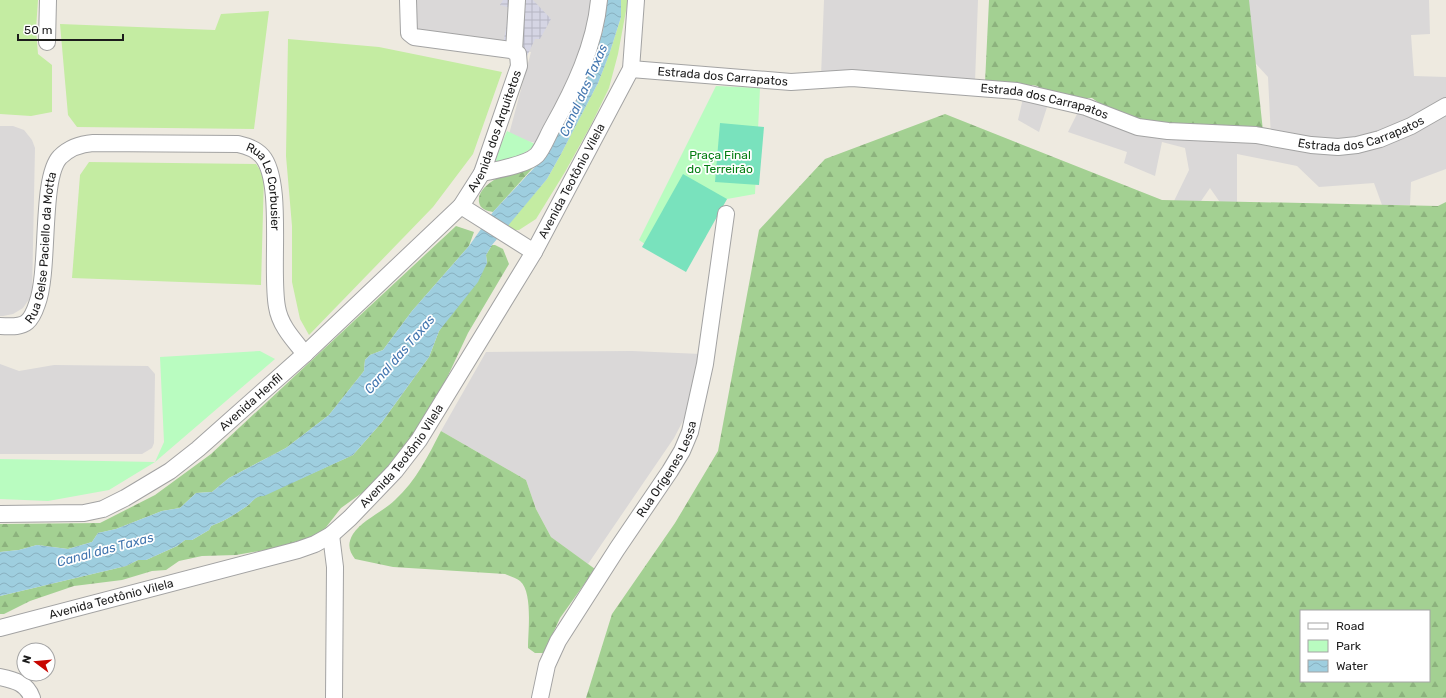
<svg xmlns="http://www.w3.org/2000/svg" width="1446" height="698" font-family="Rubik,sans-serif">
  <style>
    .residential { fill: #dad8d8 }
    .grass { fill: #c4eca2 }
    .forest { fill: url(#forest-firs); fill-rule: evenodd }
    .park { fill: #b9fcc0 }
    .pitch { fill: #79e2bd }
    .plaza { fill: url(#plaza-grid) }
    .water { fill: url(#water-waves) }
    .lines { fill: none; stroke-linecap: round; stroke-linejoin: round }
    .street-casing { stroke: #a3a3a3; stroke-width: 18 }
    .street { stroke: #fff; stroke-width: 16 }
    .labels { text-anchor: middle; stroke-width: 3.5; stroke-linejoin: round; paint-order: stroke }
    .street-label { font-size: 12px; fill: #1c1c1c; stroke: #fff }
    .park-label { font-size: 12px; fill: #057e13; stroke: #fff }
    .water-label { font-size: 13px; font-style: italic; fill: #4477b0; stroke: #fff }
  </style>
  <defs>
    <pattern id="forest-firs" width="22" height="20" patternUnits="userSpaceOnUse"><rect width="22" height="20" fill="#a3d092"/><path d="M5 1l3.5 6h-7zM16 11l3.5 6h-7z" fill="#8cb27d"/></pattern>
    <pattern id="plaza-grid" width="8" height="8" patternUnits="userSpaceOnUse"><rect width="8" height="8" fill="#d5d5e4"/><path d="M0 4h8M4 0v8" fill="none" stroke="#b6b6c3"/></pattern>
    <pattern id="water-waves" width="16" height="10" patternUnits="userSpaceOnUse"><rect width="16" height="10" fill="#9ecedf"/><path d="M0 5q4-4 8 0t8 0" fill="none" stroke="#88b0bf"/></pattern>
  </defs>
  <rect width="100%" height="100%" fill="#eeeae0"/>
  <g class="residential">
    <path d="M 411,0 L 595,0 L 591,33 L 537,143 L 508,138 L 531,52 L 410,33 Z"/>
    <path d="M 824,0 L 978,0 L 975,82 L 1101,110 L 1271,138 L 1268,77 L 1246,53 L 1248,0 L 1429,0 L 1430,34 L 1411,35 L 1414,76 L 1446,77 L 1446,169 L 1411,182 L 1410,205 L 1382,205 L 1374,183 L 1319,187 L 1297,166 L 1237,154 L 1237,214 L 1224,208 L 1210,188 L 1199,204 L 1174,201 L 1189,170 L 1185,148 L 1162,142 L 1155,176 L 1124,163 L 1127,152 L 1068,132 L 1078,112 L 1048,104 L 1039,132 L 1018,120 L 1023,98 L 821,76 Z"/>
    <path d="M 0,126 L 13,126 L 24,130 L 32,140 L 35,148 L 32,295 L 23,308 L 13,314 L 3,316 L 0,316 Z"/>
    <path d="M 632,351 L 701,354 L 697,394 L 674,438 L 588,564 L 551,537 L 536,509 L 526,480 L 441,431 L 486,352 Z"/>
    <path d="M 0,364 L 19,371 L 54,365 L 148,366 L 155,374 L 154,443 L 152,448 L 142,454 L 0,454 Z"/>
  </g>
  <g class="grass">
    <path d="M 0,0 L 38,0 L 36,29 L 38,54 L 52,65 L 52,112 L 31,116 L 0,114 Z"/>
    <path d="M 621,0 L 628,0 L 618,54 L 609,88 L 591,125 L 565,172 L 536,219 L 519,230 L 509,230 L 505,228 L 547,179 L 561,154 L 598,83 L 609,55 L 621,17 Z"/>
    <path d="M 269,11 L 254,129 L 77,127 L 68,115 L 60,24 L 215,30 L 221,14 Z"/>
    <path d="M 288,39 L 379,47 L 502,72 L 473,154 L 433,207 L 309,335 L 300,319 L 292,282 L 292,226 L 286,156 Z"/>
    <path d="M 89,162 L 256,164 L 264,176 L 261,285 L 72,278 L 80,175 Z"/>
  </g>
  <g class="forest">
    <path d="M 989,0 L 1249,0 L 1263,131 L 1168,131 L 1114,114 L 1092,98 L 1074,98 L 1042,93 L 1038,86 L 1032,85 L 1031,94 L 985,83 Z"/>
    <path d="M 945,114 L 1162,200 L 1438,206 L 1446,202 L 1446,698 L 586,698 L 612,614 L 675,523 L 718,451 L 759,230 L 825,159 ZM 1301,611 L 1429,611 L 1429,681 L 1301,681 Z"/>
    <path d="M 540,160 L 493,212 C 487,211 480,209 479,202 C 476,180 524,167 540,160 Z"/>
    <path d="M 456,226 L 474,232 L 469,246 L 412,311 L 383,350 L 370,355 L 365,360 L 364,371 L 329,415 L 286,448 L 229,478 L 212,492 L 196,493 L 180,508 L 162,511 L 116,529 L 98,533 L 92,542 L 68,549 L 37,545 L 19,550 L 0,552 L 0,524 L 100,523 L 155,495 L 211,454 Z"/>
    <path d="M 492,245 L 495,245 L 503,249 L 509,264 L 468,333 L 438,397 L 414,433 L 373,485 L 341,508 L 320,535 L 277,548 L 236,555 L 202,556 L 179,561 L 166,570 L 152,571 L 122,580 L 74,586 L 30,601 L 4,614 L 0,614 L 0,596 L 126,566 L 138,560 L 146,560 L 177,546 L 185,540 L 192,540 L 209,530 L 211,526 C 222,522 234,515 244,508 C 253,503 253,496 264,495 L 353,455 L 382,422 L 429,357 L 439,331 L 487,263 L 486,255 Z"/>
    <path d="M 441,431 L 526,480 L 536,509 L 551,537 L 595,569 L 560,618 L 544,653 L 535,653 L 528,648 C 528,631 533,592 520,581 C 516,578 509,576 505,574 L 393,567 L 355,559 C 349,551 347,544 353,534 C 361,521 384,511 395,500 C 416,481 428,456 441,431 Z"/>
  </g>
  <g class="park">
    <path d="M 716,86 L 760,88 L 755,194 L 727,199 L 683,270 L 639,240 Z"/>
    <path d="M 507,131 L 537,145 L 511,161 L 495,164 L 497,153 Z"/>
    <path d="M 260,351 L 275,359 L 155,462 L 109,490 L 48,501 L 0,499 L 0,459 L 155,462 L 164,442 L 160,357 Z"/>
  </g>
  <g class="pitch">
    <path d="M 720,123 L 764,127 L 759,185 L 715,182 Z"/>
    <path d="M 683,174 L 727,199 L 686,272 L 642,247 Z"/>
  </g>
  <path class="plaza" d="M 503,0 L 533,0 L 551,19 L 540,39 L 535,39 L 527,56 L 518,47 L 503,44 L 510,8 L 500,5 Z"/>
  <path class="water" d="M 606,0 L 621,0 L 621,17 L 609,55 L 598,83 L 561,154 L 547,179 L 492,245 L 486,255 L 487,263 L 478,282 L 439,331 L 429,357 L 382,422 L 353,455 L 264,496 C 253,496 253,503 244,508 C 234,515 222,522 211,526 L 209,530 L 192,540 L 185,540 L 177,546 L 146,560 L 138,560 L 126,566 L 0,596 L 0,552 L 19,550 L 37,545 L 68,549 L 92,542 L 98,533 L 116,529 L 162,511 L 180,508 L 196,493 L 212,492 L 229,478 L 286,448 L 329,415 L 364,371 L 365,360 L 370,355 L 383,350 L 412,311 L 469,246 L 493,212 L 534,168 L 547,152 L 596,47 L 603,31 Z"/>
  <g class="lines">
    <g class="street-casing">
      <g id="street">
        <path d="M 47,42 L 48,0"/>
        <path d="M 514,51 L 517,0"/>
        <path id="s1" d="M 631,69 L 791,82 L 852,78 L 1017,91 L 1086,107 L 1138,127 L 1168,131 L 1256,135 L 1311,145 L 1338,147 L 1357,145 L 1380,139 L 1411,126 L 1446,106"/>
        <path d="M 482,173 C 496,170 527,165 537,155 C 543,148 547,137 552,128 C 574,89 595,45 599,0"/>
        <path d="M 461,206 L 534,252"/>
        <path id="s2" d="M 0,326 C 8,326 20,328 27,322 C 32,318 35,310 37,304 C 50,270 40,178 60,157 C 69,148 80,144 93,143 L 238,144 C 247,146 256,149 262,156 C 284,181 270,271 277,307 C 280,326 294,340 305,354"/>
        <path id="s3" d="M 0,514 L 84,513 L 103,509 L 125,498 L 170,471 L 198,449 L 305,354 L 461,206 L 482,173 L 519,66 L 518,54 L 511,50 L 414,37 L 409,33 L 408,0"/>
        <path d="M 331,535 L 335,567 L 334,698"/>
        <path id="s4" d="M 0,628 L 298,550 L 315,544 L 331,535 L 350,518 L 395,471 L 419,440 L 534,252 L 631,69 L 636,0"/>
        <path d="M 0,677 C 14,680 27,683 32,698"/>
        <path id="s5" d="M 540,698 L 547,665 L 558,641 L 617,549 L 670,471 L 682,451 L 690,432 L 705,364 L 726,214"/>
      </g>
    </g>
    <use href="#street" class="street"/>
  </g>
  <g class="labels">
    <g class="street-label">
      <text dy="4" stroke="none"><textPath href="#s1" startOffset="92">Estrada dos Carrapatos</textPath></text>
      <text dy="4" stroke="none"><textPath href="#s1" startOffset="416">Estrada dos Carrapatos</textPath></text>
      <text dy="4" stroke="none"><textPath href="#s1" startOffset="740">Estrada dos Carrapatos</textPath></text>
      <text dy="4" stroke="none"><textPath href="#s3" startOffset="657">Avenida dos Arquitetos</textPath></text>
      <text dy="4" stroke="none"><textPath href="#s4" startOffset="775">Avenida Teotônio Vilela</textPath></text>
      <text dy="4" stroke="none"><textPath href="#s2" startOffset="437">Rua Le Corbusier</textPath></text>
      <text dy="4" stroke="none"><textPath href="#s2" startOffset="105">Rua Gelse Paciello da Motta</textPath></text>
      <text dy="4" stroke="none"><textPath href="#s3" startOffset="287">Avenida Henfil</textPath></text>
      <text dy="4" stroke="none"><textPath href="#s4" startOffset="451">Avenida Teotônio Vilela</textPath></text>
      <text dy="4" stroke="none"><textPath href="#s5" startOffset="264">Rua Orígenes Lessa</textPath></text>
      <text dy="4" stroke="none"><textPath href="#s4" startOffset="115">Avenida Teotônio Vilela</textPath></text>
    </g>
    <g class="park-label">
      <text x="720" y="159">Praça Final<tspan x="720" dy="14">do Terreirão</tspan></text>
    </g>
    <g class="water-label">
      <text transform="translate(583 90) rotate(-66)" y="5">Canal das Taxas</text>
      <text transform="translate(399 354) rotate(-49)" y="5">Canal das Taxas</text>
      <text transform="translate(105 549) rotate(-15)" y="5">Canal das Taxas</text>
    </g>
  </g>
  <rect x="1300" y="610" width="130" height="72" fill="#ffffff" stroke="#a4a4a4"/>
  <rect x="1308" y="623" width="20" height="6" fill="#ffffff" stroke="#a4a4a4"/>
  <text x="1336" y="630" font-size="12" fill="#1c1c1c">Road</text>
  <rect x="1308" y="640" width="20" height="12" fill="#b9fcc0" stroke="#a4a4a4"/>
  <text x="1336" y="650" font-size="12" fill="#1c1c1c">Park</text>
  <rect x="1308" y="660" width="20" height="12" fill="url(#water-waves)" stroke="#a4a4a4"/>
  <text x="1336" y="670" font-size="12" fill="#1c1c1c">Water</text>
  <g transform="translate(36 662) rotate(286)"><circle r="19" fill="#ffffff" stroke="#a4a4a4"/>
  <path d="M0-3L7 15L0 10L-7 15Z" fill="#c70600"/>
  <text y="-6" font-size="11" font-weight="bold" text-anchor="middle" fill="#1c1c1c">N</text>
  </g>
  <path d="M18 34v6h105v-6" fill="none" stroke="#1c1c1c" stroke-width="2"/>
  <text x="24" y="34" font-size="12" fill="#1c1c1c" stroke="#ffffff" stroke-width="3" paint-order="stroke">50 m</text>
</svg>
